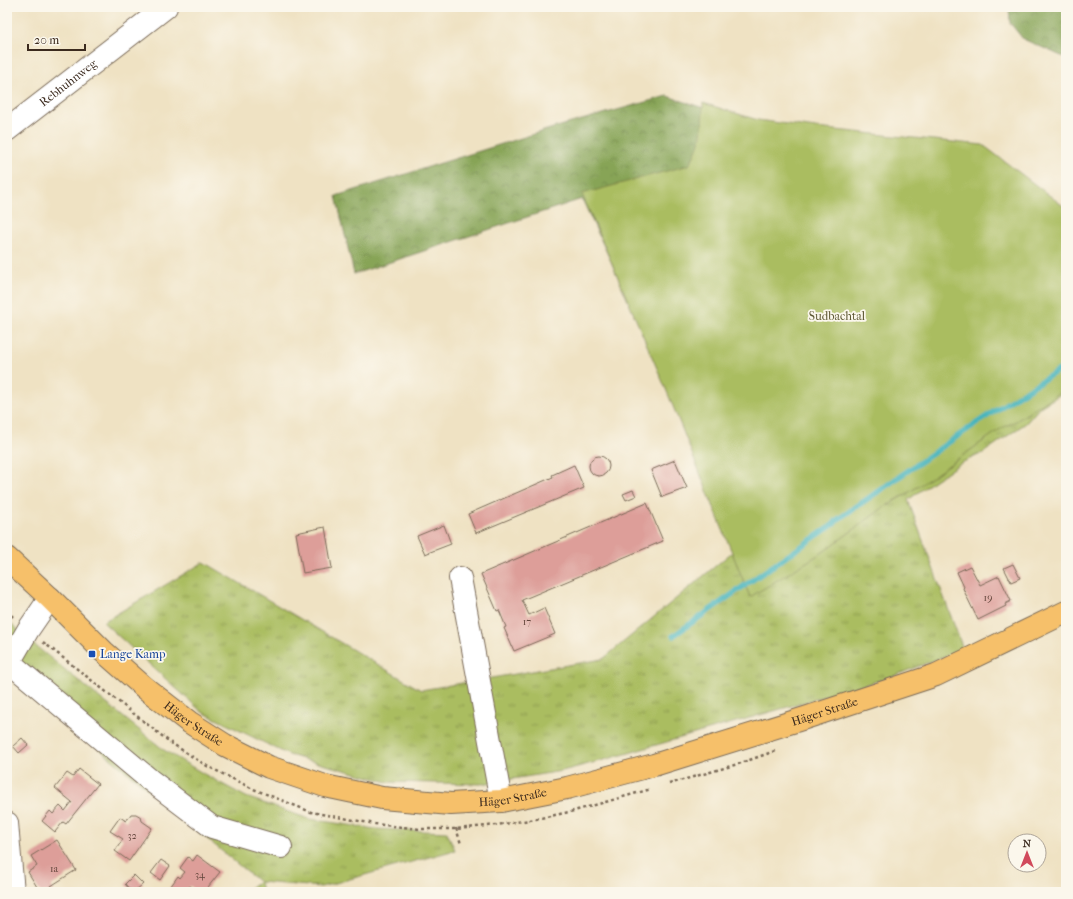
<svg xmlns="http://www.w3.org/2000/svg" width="1073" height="899" font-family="'IM FELL French Canon',serif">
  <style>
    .grass { fill: url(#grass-tufts); stroke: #727440 }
    .forest { fill: url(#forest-crowns); stroke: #61673a }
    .green { fill: #aabd61; stroke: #727440 }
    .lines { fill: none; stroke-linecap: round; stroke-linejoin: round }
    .stream { stroke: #42b2bb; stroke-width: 5.5 }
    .building { fill: #dd9e99 }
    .minor-casing { stroke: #7a6a58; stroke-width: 24 }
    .major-casing { stroke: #7a6a58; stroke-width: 24 }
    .path { stroke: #7a6a58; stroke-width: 2.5; stroke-dasharray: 3 3; stroke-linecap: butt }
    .minor { stroke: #fff; stroke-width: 22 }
    .major { stroke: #f6c06b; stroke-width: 22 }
    .transit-dot { fill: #1a4fb4; stroke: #fbf7ec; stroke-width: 1.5 }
    .labels { text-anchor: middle; stroke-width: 3.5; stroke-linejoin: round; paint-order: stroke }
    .number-label { font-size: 10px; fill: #64473d }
    .street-label { font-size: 12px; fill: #3b2a1e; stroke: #fbf7ec }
    .park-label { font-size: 12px; fill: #5c5632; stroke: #fbf7ec }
    .transit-label { font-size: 12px; fill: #164399; stroke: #fbf7ec; text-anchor: start }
  </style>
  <defs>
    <pattern id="grass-tufts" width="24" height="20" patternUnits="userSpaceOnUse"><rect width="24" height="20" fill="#aabd61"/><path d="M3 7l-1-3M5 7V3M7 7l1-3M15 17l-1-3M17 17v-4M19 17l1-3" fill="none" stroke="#8c9a4f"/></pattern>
    <pattern id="forest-crowns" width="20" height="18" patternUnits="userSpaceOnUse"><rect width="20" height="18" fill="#87a457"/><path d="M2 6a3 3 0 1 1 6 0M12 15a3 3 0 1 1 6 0" fill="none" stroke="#708647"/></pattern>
  </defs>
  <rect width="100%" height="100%" fill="#fbf7ec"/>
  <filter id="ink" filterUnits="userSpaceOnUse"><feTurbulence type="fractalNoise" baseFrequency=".025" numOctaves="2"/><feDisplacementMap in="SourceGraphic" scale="8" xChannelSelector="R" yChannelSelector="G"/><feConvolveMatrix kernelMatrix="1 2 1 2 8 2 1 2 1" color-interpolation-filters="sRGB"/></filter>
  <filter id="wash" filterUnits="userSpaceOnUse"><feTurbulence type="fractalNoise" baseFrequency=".012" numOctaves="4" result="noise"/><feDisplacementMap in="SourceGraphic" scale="16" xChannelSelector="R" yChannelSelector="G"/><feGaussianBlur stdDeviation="0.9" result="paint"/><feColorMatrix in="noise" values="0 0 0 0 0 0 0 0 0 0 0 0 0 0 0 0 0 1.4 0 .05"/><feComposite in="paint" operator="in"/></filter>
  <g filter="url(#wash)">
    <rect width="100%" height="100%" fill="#efe2c3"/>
    <g class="grass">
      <path d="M 1066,236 L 1066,391 L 1040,407 L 1026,423 L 983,453 L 961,463 L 935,480 L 908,500 L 963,649 L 891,677 L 615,757 L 562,771 L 481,784 L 388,782 L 289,755 L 202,712 L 103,622 L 204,562 L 421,690 L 603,659 L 742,544 Z"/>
      <path d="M 7,620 L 32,643 L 164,750 L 204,774 L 246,797 L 309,819 L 375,829 L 447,832 L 455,850 L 321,887 L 260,882 L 262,892 L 245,892 L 259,882 L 7,672 Z"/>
    </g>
    <g class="forest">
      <path d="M 1009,7 L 1066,7 L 1066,58 L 1023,39 L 1010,23 Z"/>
      <path d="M 667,96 L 1042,219 L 660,367 L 582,199 L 354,274 L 336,196 L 553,128 Z"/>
    </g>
    <path class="green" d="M 703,103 L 758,120 L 816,128 L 983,145 L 1066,208 L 1066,388 L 1016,421 L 1002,428 L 919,486 L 883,508 L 823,552 L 750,597 L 668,394 L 582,194 L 689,165 C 703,141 702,130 703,103 Z"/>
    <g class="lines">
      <path class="stream" d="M 673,636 L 761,574 L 834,524 L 837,520 C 913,468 987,413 1066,366"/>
    </g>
    <g id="blocks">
      <g class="building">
        <circle cx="599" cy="466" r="10"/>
        <path d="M 675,460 L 687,488 L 662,497 L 651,470 Z"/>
        <path d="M 574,465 L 584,488 L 476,533 L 468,514 L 553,477 L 552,475 Z"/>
        <path d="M 633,490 L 636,496 L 626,500 L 623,494 Z"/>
        <path d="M 647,503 L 663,541 L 522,600 L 529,615 L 544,608 L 555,634 L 514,651 L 504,628 L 506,627 L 499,610 L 497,611 L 481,574 Z"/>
        <path d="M 444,525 L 451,544 L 425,554 L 417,536 Z"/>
        <path d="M 325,527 L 332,568 L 303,573 L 296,533 Z"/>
        <path d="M 1013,564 L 1020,578 L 1011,582 L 1004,568 Z"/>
        <path d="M 970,566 L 980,585 L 999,576 L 1011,601 L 1005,604 L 1006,606 L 978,620 L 965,593 L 963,588 L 964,587 L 957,572 Z"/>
        <path d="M 22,738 L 28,745 L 19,753 L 13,746 Z"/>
        <path d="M 79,769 L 98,784 L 66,824 L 63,822 L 55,832 L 42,821 L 50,811 L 53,814 L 60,806 L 65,811 L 72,802 L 55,788 L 67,773 L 73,777 Z"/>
        <path d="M 131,814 L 136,814 L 141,817 L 142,821 L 152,828 L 129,861 L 115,851 L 123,839 L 110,831 L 120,817 L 126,821 Z"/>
        <path d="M 57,840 L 76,870 L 51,886 L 54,892 L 40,892 L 28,872 L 37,866 L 31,856 Z"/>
        <path d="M 197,855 L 220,872 L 204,892 L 198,892 L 190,886 L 185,892 L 171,892 L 168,890 L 178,876 L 180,878 L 185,872 L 180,868 L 188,857 L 193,861 Z"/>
        <path d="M 161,860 L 170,866 L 160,880 L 151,873 Z"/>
        <path d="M 134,875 L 143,884 L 134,892 L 132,892 L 125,884 Z"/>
      </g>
    </g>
  </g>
  <g filter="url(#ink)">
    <use href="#blocks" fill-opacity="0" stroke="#7a6a58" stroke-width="1"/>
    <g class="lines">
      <g class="minor-casing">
        <g id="minor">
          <path id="s1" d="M 7,130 L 166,7"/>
          <path d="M 460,578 L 501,801"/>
          <path d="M 9,662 L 150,780 L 212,827 L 281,847"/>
          <path d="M 7,666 L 28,630 L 50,598"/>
          <path d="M 7,823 L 13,892"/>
        </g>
      </g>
      <g class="major-casing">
        <g id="major">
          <path id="s2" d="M 7,558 L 50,598 L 104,652 L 145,688 L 189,722 L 225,745 L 269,767 L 325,786 L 382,798 L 451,804 L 501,801 L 567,788 L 654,765 L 805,718 L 936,675 L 1066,612"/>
        </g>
      </g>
      <g class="path">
        <path d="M 7,611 L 13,617"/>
        <path d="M 43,642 L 171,743 L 207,766 L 251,788 L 311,812 L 375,824 L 420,829 L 456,829 L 497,825 L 536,819 L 574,811 L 651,789"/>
        <path d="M 669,784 L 738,764 L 775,751"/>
        <path d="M 456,828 L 461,844"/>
      </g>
      <use href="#minor" class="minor"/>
      <use href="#major" class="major"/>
    </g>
  </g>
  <rect class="transit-dot" x="88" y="650" width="8" height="8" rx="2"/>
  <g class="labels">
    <g class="number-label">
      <text x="988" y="601">19</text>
      <text x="527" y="625">17</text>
      <text x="132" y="839">32</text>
      <text x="54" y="872">1a</text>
      <text x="200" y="878">34</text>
    </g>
    <g class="street-label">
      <text dy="4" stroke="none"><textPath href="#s1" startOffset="77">Rebhuhnweg</textPath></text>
      <text dy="4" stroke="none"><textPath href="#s2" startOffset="910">Häger Straße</textPath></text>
      <text dy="4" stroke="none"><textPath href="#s2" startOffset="250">Häger Straße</textPath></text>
      <text dy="4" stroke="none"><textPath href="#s2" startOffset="586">Häger Straße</textPath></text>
    </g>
    <g class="park-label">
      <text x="837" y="320">Sudbachtal</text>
    </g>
    <g class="transit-label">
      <text x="100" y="658">Lange Kamp</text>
    </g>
  </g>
  <rect width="1073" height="899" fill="none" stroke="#fbf7ec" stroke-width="24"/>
  <g transform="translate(1027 853)"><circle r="19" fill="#fbf7ec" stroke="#aea59a"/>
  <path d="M0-3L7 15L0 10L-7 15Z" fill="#d1495b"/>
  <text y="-6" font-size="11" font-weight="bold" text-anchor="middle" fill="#3b2a1e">N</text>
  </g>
  <path d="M28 44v6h57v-6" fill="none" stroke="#3b2a1e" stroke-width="2"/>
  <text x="34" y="44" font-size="12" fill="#3b2a1e" stroke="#fbf7ec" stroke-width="3" paint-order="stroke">20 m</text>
</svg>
